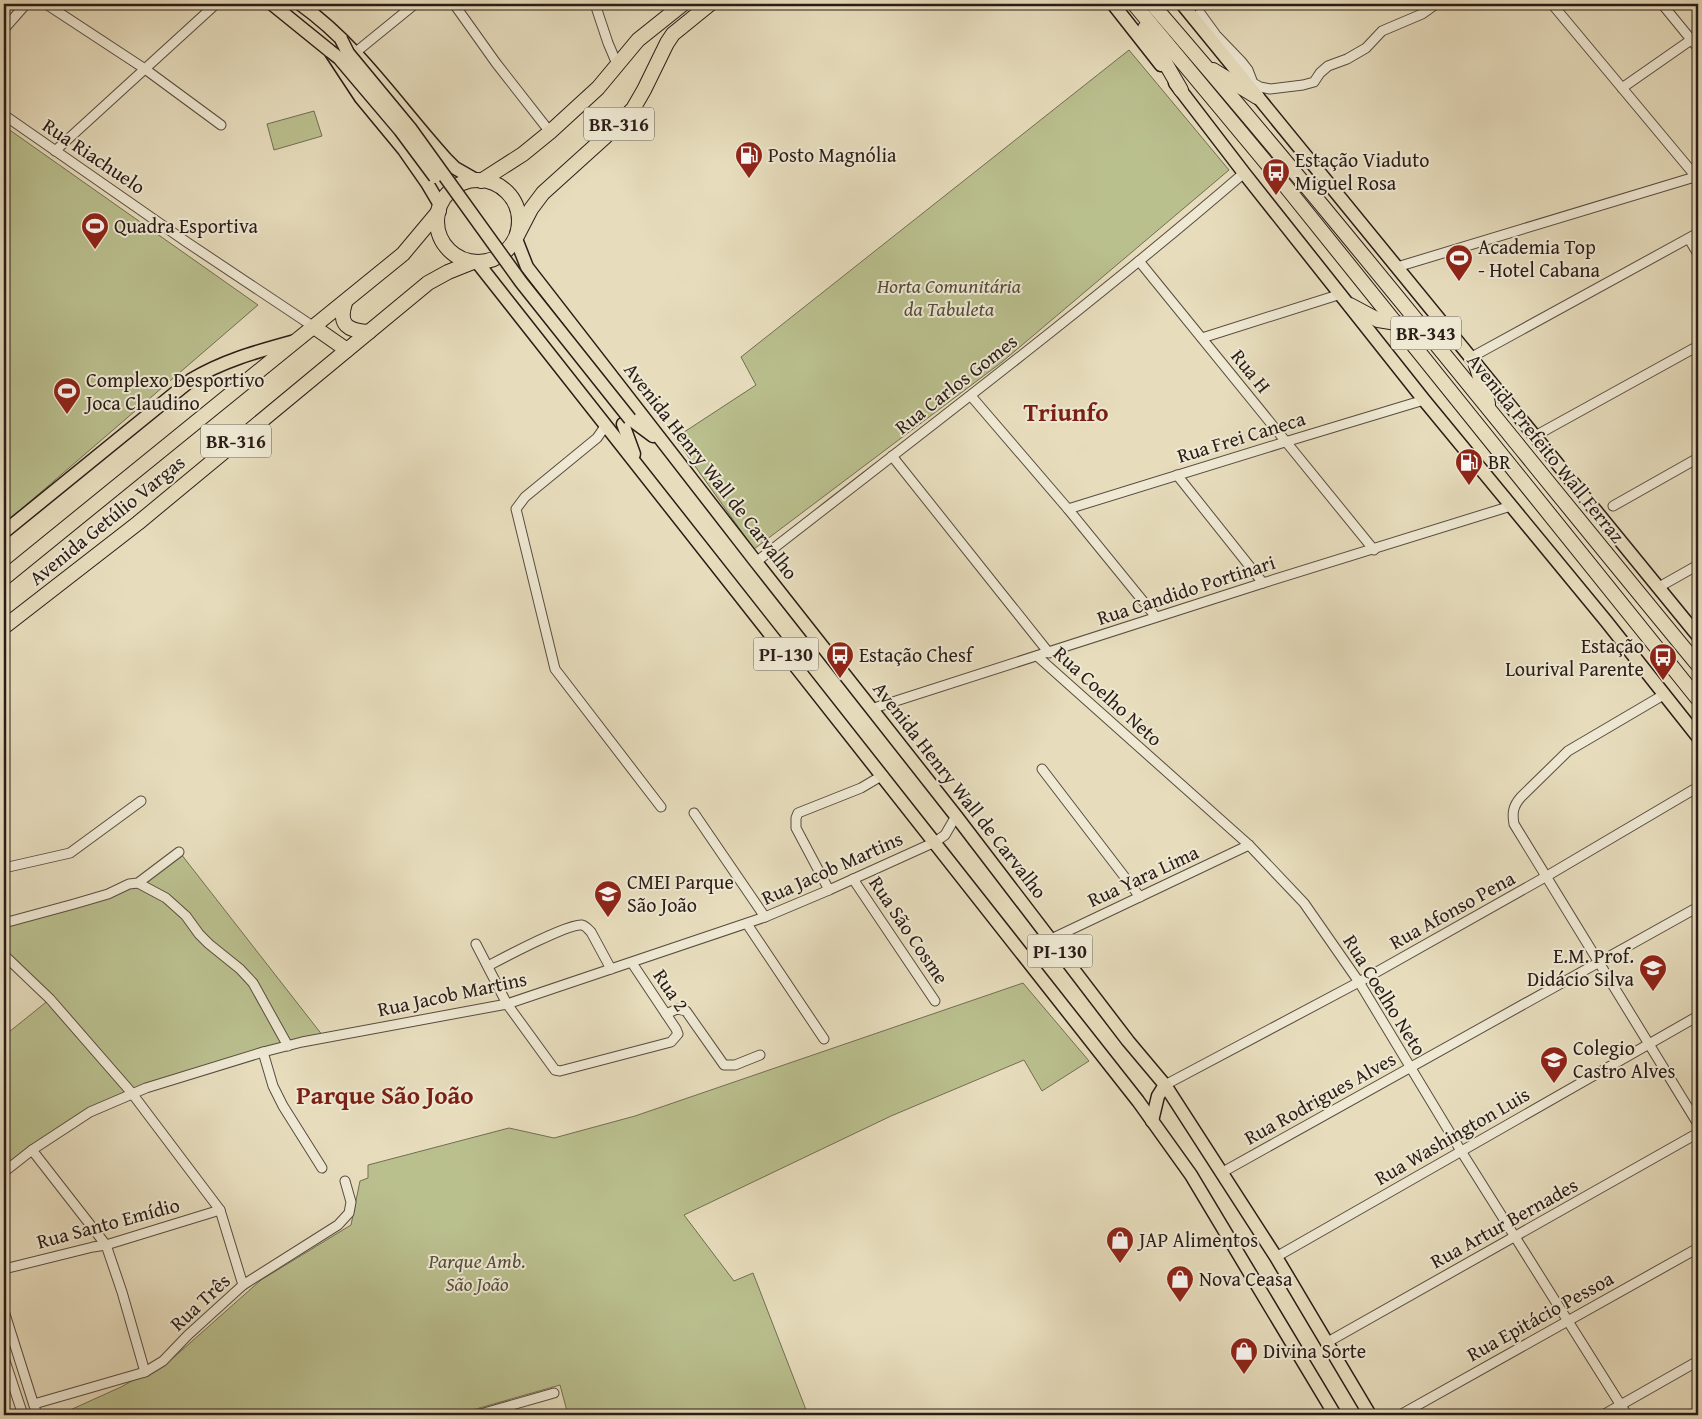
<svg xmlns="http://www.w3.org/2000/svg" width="1702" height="1419" font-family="'Gentium Book Plus',serif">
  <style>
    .green { fill: #babf8e; stroke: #726e52 }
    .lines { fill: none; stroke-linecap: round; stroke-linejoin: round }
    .minor-casing { stroke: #594c40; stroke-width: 11 }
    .primary-casing { stroke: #2a1c17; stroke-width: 15 }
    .trunk-casing { stroke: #2a1c17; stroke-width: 16 }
    .minor { stroke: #efe9d4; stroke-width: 9 }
    .primary { stroke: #e7ddbd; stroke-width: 12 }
    .trunk { stroke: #e7ddbd; stroke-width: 14 }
    .primary-bridge-casing { stroke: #2a1c17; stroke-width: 15; stroke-linecap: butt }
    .primary-bridge { stroke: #e7ddbd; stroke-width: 12 }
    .labels { text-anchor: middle; stroke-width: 4; stroke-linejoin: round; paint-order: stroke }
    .shield { fill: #efe9d4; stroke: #655a50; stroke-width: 1 }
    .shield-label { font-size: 19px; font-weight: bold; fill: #2a1c17 }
    .poi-label { font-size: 20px; fill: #2a1c17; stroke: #efe9d4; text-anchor: start }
    .street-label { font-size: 20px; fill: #2a1c17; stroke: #efe9d4 }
    .park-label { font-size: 20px; font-style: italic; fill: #554d3b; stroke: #efe9d4 }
    .district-label { font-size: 25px; font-weight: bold; fill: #7a1f14; stroke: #efe9d4 }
  </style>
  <rect width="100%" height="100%" fill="#e7ddbd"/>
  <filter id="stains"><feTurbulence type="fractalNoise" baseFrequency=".004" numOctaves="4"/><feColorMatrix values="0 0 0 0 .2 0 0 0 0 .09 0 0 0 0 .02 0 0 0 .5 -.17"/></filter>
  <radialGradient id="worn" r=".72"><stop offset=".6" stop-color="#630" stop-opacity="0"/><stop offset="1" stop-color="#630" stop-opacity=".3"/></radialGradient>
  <g class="green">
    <path d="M 1129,50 L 1229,170 L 1002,362 L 754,549 L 675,438 L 756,385 L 741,357 Z"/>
    <path d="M 314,111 L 322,136 L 274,150 L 267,124 Z"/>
    <path d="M 4,126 L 258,305 L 4,524 Z"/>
    <path d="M 181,854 L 323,1036 L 114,1101 L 4,1171 L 4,1036 L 50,999 L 4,950 L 4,924 L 124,889 Z"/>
    <path d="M 1023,983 L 1089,1061 L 1042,1091 L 1024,1060 L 891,1116 L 684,1215 L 734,1281 L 753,1273 L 808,1415 L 568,1415 L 560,1385 L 455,1415 L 59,1415 L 121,1387 L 173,1358 L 261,1280 L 351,1225 L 360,1181 L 368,1178 L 368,1165 L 509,1128 L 554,1138 L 635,1116 Z"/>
  </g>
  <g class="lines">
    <g class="minor-casing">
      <g id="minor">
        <path d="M 46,4 L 145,69 L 221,125"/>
        <path d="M 454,4 L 496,63 L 550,132"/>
        <path d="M 595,4 L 608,43 L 617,64"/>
        <path d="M 1552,4 L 1698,179"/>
        <path d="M 1662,4 L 1698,48"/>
        <path d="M 1200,13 L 1216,35 L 1241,61 L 1248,70 L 1253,83 L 1260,87 L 1270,89 L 1303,85 L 1314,82 L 1320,73 L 1328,66 L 1347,59 L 1366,48 L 1382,31 L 1422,14 L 1436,4"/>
        <path d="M 4,29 L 26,4"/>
        <path d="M 356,52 L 415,4"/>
        <path d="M 1622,88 L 1698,35"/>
        <path d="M 4,115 L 188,243 L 314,327"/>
        <path d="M 55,151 L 216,4"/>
        <path d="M 1689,239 L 1698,254"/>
        <path d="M 1139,261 L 1374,550"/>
        <path d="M 1397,267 L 1698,176"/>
        <path d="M 1202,338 L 1341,294"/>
        <path d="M 1470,358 L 1698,233"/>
        <path d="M 971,396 L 1068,509 L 1156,617"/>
        <path d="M 606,425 L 597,438 L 525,497 L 516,509 L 555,669 L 661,807"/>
        <path d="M 1535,436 L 1698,346"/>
        <path d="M 892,456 L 1049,653"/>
        <path d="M 1177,475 L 1263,583"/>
        <path d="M 1613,506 L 1698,458"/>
        <path d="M 1068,509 L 1285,442 L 1424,400"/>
        <path d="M 756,562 C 920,434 1086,309 1244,173"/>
        <path d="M 1659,587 L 1698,565"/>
        <path d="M 1037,656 L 1249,845 L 1304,903 L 1359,982 L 1461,1151 L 1627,1415"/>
        <path d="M 1665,694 L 1568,751 L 1521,797 C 1513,806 1512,813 1514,824 L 1698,1124"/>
        <path d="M 871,709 L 1263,583 L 1511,506"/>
        <path d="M 1042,769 L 1140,897"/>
        <path d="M 694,813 L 765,917"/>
        <path d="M 4,868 L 70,853 L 141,801"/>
        <path d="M 853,879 L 935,1001"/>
        <path d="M 138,883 L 166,898 L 186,916 L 199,934 L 209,944 L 240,969 L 253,983 L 288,1046"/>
        <path d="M 829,890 L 796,828 L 796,818 L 798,813 L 861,788 L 883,775"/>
        <path d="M 4,923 L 74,904 L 108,894 L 129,884 L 138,883 L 179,852"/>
        <path d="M 747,924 L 824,1039"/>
        <path d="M 1051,939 L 1249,845"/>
        <path d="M 476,944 L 507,1004 L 555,1070 L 560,1071 L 671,1042 L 678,1034 L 676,1029 L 632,963"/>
        <path d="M 4,955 L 50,999 L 131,1092 L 220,1210 L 243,1285"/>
        <path d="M 488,966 C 503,958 569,923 582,925 C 586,926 588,929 591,932 L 611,969"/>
        <path d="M 666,1014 L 677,1009 L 686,1011 L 724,1065 L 735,1065 L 760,1055"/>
        <path d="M 263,1052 L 273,1086 L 283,1106 L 322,1168"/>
        <path d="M 1165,1085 L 1359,982 L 1547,876 L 1698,787"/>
        <path d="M 32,1150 L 106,1245 L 122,1292 L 145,1372"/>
        <path d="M 4,1172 L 32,1150 L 90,1112 L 146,1088 L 263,1052 L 302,1042 L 507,1004 L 765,917 L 829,890 L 935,842 L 945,835 L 956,816"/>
        <path d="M 1221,1173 L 1698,907"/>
        <path d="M 1276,1257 L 1698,1016"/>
        <path d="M 4,1269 L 93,1247 L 106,1245 L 220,1210"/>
        <path d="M 4,1311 L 37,1415"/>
        <path d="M 1326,1343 L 1698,1133"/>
        <path d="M 4,1358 L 23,1415"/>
        <path d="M 34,1404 L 145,1372 L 163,1361 L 188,1335 L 243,1285 L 338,1225 L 349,1213 L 351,1202 L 345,1181"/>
        <path d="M 477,1415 L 554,1393"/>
        <path d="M 1400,1415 L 1698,1248"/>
        <path d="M 1603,1415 L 1698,1361"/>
      </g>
    </g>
    <g class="primary-casing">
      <g id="primary">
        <path d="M 272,4 L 330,51 L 361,98 L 404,150 L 427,183 L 440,205"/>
        <path d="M 300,4 C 358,45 398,106 446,159 L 455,168 L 476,180"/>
        <path d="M 1113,4 L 1161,65"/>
        <path d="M 1182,4 L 1698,636"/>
        <path d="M 1175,83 L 1244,173 L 1424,400 L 1606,621 L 1698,737"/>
        <path d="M 516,239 L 527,267 L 756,562 L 956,816 L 1128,1041 L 1165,1085 L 1276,1257 L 1370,1415"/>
        <path d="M 477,262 L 1138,1101 L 1191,1175 L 1335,1415"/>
        <path d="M 630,419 L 653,436"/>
        <path d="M 623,424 L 634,454"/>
        <path d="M 4,532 L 191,380 C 224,360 259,351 295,341"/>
        <path d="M 1152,1121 L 1158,1096 L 1165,1085"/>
      </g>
    </g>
    <g class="trunk-casing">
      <g id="trunk">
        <path d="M 1134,4 L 1283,183 L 1698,699"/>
        <path d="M 1152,4 C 1339,220 1516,445 1698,665"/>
        <path d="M 1145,28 L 1181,90"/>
        <path d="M 1213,70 L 1257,97"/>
        <circle cx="478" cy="221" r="41"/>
        <path d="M 481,181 L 523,154 L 550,132 L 598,88 L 638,40 L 683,4"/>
        <path d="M 517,236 L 531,209 L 543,193 L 605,137 L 633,109 L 644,90 L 667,43 L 673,34 L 710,4"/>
        <path d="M 345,303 C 338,325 348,331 369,332"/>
        <path d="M 1350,305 L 1378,320 L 1397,323"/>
        <path d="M 314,327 L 347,350"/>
        <path d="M 1476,365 L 1488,403"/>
        <path d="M 4,578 L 403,254 L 439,211"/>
        <path d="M 4,627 L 138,523 L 428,283 L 448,272 L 473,262"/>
      </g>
    </g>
    <use href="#minor" class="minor"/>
    <use href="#primary" class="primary"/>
    <use href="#trunk" class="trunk"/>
    <g class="primary-bridge-casing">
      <g id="primary-bridge">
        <path d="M 341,39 L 348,53 L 410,128 L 521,282 L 630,419"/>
        <path d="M 330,51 L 339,58 L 400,130 L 435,177"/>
      </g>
    </g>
    <use href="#primary-bridge" class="primary-bridge"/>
  </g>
  <defs>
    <g id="fuel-pin" transform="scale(1.4375)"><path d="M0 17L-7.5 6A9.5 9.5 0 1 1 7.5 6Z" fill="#8f2418" stroke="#efe9d4"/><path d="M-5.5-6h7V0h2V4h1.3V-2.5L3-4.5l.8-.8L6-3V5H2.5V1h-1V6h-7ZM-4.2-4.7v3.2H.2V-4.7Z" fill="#fff"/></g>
    <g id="bus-pin" transform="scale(1.4375)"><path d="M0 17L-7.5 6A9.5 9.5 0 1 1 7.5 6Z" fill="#8f2418" stroke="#efe9d4"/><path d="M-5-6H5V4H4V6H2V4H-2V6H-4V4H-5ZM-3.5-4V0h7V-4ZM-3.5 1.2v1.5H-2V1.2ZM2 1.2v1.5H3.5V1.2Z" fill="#fff"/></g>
    <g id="stadium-pin" transform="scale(1.4375)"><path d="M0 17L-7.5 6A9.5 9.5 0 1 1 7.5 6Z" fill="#8f2418" stroke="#efe9d4"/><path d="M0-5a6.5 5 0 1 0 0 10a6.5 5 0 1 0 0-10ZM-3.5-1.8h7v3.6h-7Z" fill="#fff"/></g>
    <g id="school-pin" transform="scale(1.4375)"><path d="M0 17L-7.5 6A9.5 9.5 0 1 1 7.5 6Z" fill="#8f2418" stroke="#efe9d4"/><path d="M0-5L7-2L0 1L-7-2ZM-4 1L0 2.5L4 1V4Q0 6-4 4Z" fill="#fff"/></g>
    <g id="shop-pin" transform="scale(1.4375)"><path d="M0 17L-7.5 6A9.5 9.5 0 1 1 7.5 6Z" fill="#8f2418" stroke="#efe9d4"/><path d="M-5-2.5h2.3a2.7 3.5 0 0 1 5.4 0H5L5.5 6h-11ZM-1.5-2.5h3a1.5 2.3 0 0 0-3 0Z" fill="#fff"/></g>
  </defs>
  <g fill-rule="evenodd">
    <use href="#fuel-pin" x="749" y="155"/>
    <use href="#bus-pin" x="1276" y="172"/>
    <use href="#stadium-pin" x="95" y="226"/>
    <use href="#stadium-pin" x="1459" y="258"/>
    <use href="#stadium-pin" x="67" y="391"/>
    <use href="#fuel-pin" x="1469" y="462"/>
    <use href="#bus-pin" x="840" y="655"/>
    <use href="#bus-pin" x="1663" y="657"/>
    <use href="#school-pin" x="608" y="894"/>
    <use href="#school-pin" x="1653" y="968"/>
    <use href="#school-pin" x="1554" y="1060"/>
    <use href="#shop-pin" x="1120" y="1240"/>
    <use href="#shop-pin" x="1180" y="1279"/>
    <use href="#shop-pin" x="1244" y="1351"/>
  </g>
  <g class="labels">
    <g class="shield">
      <rect x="584" y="107.5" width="70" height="33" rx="4"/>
      <rect x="1391" y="316.5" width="70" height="33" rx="4"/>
      <rect x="201" y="424.5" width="70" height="33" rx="4"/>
      <rect x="753.5" y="637.5" width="65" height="33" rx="4"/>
      <rect x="1027.5" y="934.5" width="65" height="33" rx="4"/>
    </g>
    <g class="shield-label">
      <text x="619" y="131">BR-316</text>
      <text x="1426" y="340">BR-343</text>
      <text x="236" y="448">BR-316</text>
      <text x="786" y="661">PI-130</text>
      <text x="1060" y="958">PI-130</text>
    </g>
    <g class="poi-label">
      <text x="768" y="162">Posto Magnólia</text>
      <text x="1295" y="167">Estação Viaduto<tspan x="1295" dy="23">Miguel Rosa</tspan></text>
      <text x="114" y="233">Quadra Esportiva</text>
      <text x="1478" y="254">Academia Top<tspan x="1478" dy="23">- Hotel Cabana</tspan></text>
      <text x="86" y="387">Complexo Desportivo<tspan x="86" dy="23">Joca Claudino</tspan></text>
      <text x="1488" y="469">BR</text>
      <text x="1644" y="653" text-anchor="end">Estação<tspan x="1644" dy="23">Lourival Parente</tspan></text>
      <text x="859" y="662">Estação Chesf</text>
      <text x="627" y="889">CMEI Parque<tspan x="627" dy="23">São João</tspan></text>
      <text x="1634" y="963" text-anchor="end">E.M. Prof.<tspan x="1634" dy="23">Didácio Silva</tspan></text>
      <text x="1573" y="1055">Colegio<tspan x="1573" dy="23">Castro Alves</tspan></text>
      <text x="1139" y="1247">JAP Alimentos</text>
      <text x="1199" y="1286">Nova Ceasa</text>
      <text x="1263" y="1358">Divina Sorte</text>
    </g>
    <g class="street-label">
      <text transform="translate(94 156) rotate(34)" y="7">Rua Riachuelo</text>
      <text transform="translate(1251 371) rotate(51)" y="7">Rua H</text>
      <text transform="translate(956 384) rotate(-38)" y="7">Rua Carlos Gomes</text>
      <text transform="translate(1241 437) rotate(-17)" y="7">Rua Frei Caneca</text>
      <text transform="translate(1546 448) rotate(51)" y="7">Avenida Prefeito Wall Ferraz</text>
      <text transform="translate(711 471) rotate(52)" y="7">Avenida Henry Wall de Carvalho</text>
      <text transform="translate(107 520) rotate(-39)" y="7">Avenida Getúlio Vargas</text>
      <text transform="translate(1186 590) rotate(-18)" y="7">Rua Candido Portinari</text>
      <text transform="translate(1108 696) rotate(42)" y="7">Rua Coelho Neto</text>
      <text transform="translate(960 790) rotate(52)" y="7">Avenida Henry Wall de Carvalho</text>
      <text transform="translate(832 868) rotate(-24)" y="7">Rua Jacob Martins</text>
      <text transform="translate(1143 876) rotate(-25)" y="7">Rua Yara Lima</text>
      <text transform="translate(1452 910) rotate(-29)" y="7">Rua Afonso Pena</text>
      <text transform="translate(909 930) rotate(56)" y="7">Rua São Cosme</text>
      <text transform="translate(671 990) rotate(56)" y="7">Rua 2</text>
      <text transform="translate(452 994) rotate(-12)" y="7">Rua Jacob Martins</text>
      <text transform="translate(1385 995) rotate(58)" y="7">Rua Coelho Neto</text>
      <text transform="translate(1320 1098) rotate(-29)" y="7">Rua Rodrigues Alves</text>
      <text transform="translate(1452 1136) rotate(-30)" y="7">Rua Washington Luis</text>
      <text transform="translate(108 1223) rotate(-15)" y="7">Rua Santo Emídio</text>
      <text transform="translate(1504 1223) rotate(-29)" y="7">Rua Artur Bernades</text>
      <text transform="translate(200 1302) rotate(-43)" y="7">Rua Três</text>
      <text transform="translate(1540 1316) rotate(-29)" y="7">Rua Epitácio Pessoa</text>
    </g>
    <g class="park-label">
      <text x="949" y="293">Horta Comunitária<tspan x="949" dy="23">da Tabuleta</tspan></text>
      <text x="477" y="1268">Parque Amb.<tspan x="477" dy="23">São João</tspan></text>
    </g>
    <g class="district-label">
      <text x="1066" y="421">Triunfo</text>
      <text x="385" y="1104">Parque São João</text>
    </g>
  </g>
  <rect width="1702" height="1419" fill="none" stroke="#e7ddbd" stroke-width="20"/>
  <rect x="5" y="5" width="1692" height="1409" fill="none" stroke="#2a1c17" stroke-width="2.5"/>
  <rect x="10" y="10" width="1682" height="1399" fill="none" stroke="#2a1c17"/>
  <rect width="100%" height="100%" filter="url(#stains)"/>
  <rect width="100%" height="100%" fill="url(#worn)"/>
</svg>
